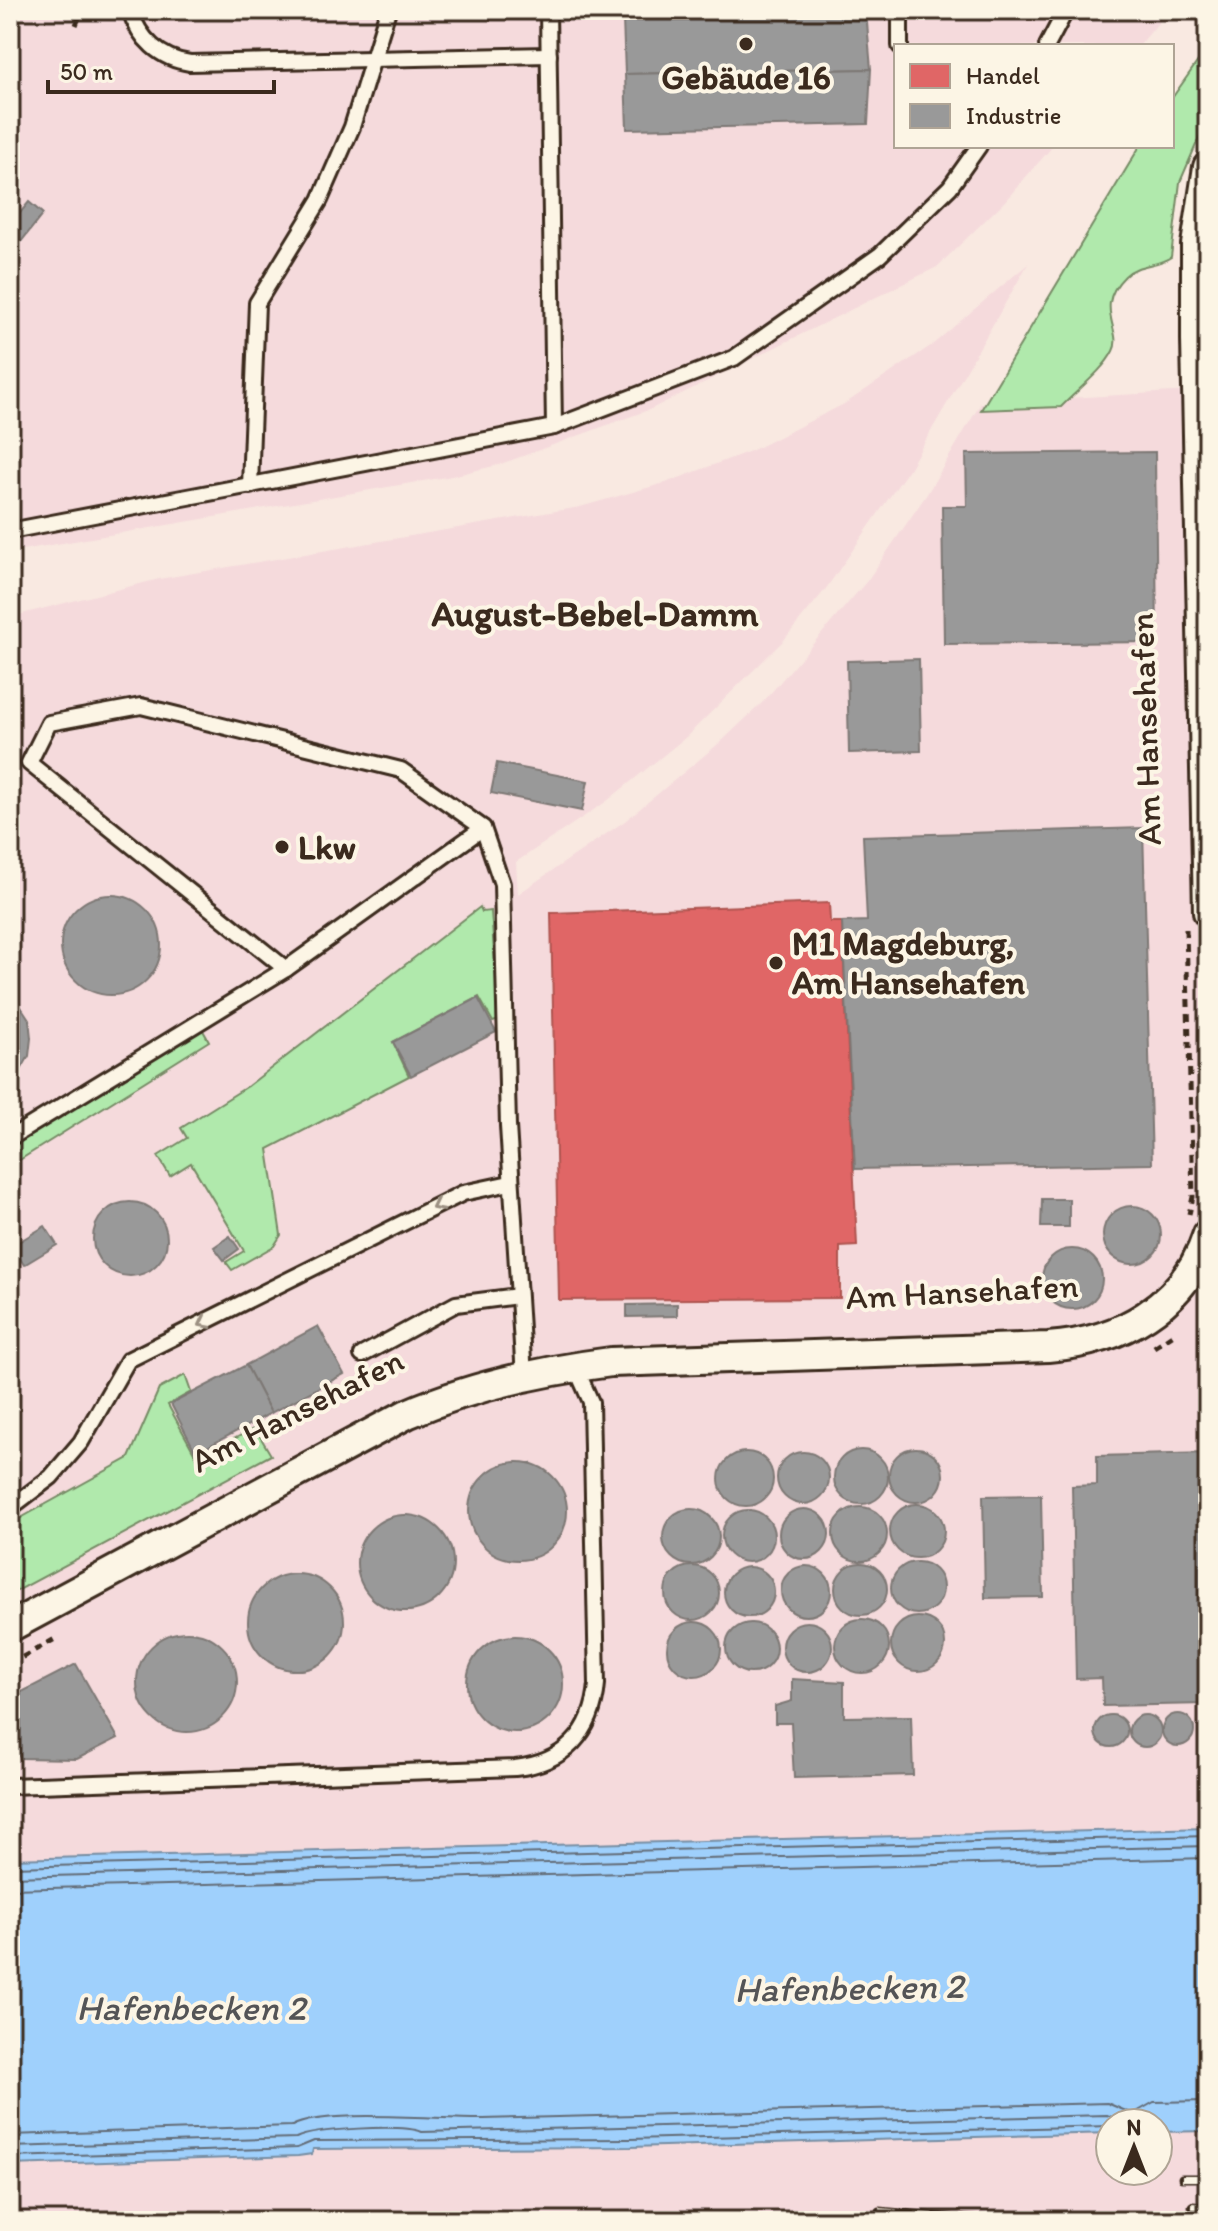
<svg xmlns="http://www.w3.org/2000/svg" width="1218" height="2231" font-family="Itim,sans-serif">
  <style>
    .built { fill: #f5dadc }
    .green { fill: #b0e9ac; stroke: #768a65; stroke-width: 2 }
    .water { fill: #9fd0fc; stroke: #778ea3; stroke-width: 2 }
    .shops { fill: #e06666; stroke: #ae5450; stroke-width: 2 }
    .industry { fill: #999; stroke: #7d7874; stroke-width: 2 }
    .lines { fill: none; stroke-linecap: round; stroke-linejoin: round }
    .shore { stroke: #636c77; stroke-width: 2 }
    .service-casing { stroke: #3b2a1e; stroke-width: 20 }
    .minor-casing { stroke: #3b2a1e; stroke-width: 34 }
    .path { stroke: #3b2a1e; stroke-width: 5; stroke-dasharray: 8 6; stroke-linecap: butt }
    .service { stroke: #fcf5e5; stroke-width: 14 }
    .minor { stroke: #fcf5e5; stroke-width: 28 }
    .rail-casing { stroke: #3b2a1e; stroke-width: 9 }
    .rail { stroke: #fcf5e5; stroke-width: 6; stroke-dasharray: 18; stroke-linecap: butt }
    .oneway { stroke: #9c9082 }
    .poi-dot { fill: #3b2a1e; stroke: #fcf5e5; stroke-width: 3 }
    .labels { text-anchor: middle; stroke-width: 8; stroke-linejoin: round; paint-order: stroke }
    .poi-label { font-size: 34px; font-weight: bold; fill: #3b2a1e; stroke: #fcf5e5; text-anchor: start }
    .street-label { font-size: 34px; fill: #3b2a1e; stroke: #fcf5e5 }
    .neighbourhood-label { font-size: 36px; font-weight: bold; fill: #3b2a1e; stroke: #fcf5e5 }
    .water-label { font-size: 36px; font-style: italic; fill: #545456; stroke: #fcf5e5 }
  </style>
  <rect width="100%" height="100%" fill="#f9e9e1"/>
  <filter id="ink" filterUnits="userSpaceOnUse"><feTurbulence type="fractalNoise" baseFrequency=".0125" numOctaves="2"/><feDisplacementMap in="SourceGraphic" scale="16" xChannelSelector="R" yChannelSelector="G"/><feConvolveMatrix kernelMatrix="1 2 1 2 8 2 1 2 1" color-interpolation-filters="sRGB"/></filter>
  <g filter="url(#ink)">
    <g class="built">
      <path d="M 10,10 L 1169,10 L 1139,46 L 896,46 L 896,146 L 1053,146 L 1004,202 L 937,267 L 651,409 L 498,465 L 452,476 L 10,552 Z"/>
      <path d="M 1028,264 L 909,469 L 825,590 L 783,641 L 686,737 L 607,801 L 516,862 L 518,894 L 625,821 L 723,740 L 763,702 L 867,581 L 927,494 L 981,403 L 1208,390 L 1208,1828 L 10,1859 L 10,617 L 159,579 L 580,507 L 668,482 L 753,450 L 846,403 L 932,345 Z"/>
      <path d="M 1208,2131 L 1208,2221 L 10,2221 L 10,2165 L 298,2156 L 312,2154 L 312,2149 L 631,2147 L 1110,2133 L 1110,2171 L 1158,2171 L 1158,2132 Z"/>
    </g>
    <g class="green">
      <path d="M 1208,47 L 1208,117 L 1180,182 L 1171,257 C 1157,267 1138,263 1125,276 C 1092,308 1124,331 1113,351 C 1103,371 1077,390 1061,407 L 981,410 L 1140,146 L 1172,146 L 1172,98 Z"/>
      <path d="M 480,907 L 482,912 L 491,911 L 499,1020 L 493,1022 L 479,997 L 393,1042 L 409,1076 L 268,1149 L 281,1235 L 274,1246 L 232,1270 L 226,1262 L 244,1251 L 191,1163 L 170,1176 L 158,1156 L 187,1138 L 181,1128 L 248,1086 Z"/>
      <path d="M 201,1027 L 209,1041 L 10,1166 L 10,1148 Z"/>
      <path d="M 185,1375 L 191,1392 L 168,1405 L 197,1458 L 255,1428 L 271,1455 L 17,1591 L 10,1578 L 10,1524 L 129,1458 L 159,1389 Z"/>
    </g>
    <path class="water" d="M 1208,1828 L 1208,2131 L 1158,2132 L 1158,2123 L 1110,2123 L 1110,2133 L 631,2147 L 313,2149 L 312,2154 L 298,2156 L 10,2165 L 10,1859 Z"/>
    <path class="shops" d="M 829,903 L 830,922 L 842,922 L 857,1246 L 840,1247 L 840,1298 L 559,1300 L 551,913 Z"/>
    <g class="industry">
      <path d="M 866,11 L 871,69 L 625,74 L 623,19 Z"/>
      <path d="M 871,69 L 868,124 L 627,129 L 625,74 Z"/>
      <path d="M 29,202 L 43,214 L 20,243 L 10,235 L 10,225 Z"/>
      <path d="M 1155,452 L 1157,642 L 944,644 L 942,506 L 967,506 L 966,454 Z"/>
      <path d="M 919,659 L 921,751 L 849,753 L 847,661 Z"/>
      <path d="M 497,763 L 588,781 L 582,811 L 491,793 Z"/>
      <path d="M 1143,828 L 1152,1164 L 855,1169 L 842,922 L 867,921 L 863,836 Z"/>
      <circle cx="111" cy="945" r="50"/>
      <path d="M 10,990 L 29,1019 L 31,1038 L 29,1056 L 10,1089 Z"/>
      <path d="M 478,998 L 496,1032 L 411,1076 L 393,1042 Z"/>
      <path d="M 1042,1199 L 1069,1199 L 1069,1227 L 1041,1227 Z"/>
      <circle cx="130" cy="1239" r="37"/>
      <circle cx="1132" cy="1235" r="29"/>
      <path d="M 45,1226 L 57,1245 L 24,1265 L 12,1246 Z"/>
      <path d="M 230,1236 L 239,1249 L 224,1260 L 214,1247 Z"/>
      <circle cx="1072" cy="1279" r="30"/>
      <path d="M 677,1304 L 677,1316 L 627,1317 L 627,1305 Z"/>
      <path d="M 318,1326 L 344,1374 L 271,1413 L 246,1365 Z"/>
      <path d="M 246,1365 L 271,1413 L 196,1453 L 171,1404 Z"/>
      <circle cx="916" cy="1475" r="27"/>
      <circle cx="861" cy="1477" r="27"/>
      <circle cx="803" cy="1478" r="26"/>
      <circle cx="746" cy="1479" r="27"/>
      <path d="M 1208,1453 L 1208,1704 L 1103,1706 L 1102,1678 L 1076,1679 L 1072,1486 L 1097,1485 L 1097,1456 Z"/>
      <circle cx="518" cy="1511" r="49"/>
      <path d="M 1041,1495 L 1043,1597 L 985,1598 L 983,1496 Z"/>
      <circle cx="917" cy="1531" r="27"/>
      <circle cx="860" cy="1534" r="27"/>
      <circle cx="804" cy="1534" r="25"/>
      <circle cx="691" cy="1537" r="28"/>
      <circle cx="748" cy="1536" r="26"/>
      <circle cx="405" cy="1563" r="48"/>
      <circle cx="917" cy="1588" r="26"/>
      <circle cx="861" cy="1589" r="26"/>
      <circle cx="692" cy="1593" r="27"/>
      <circle cx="806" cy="1591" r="25"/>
      <circle cx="749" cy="1592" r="25"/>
      <circle cx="296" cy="1622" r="48"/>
      <circle cx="918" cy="1644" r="27"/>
      <circle cx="862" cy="1646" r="27"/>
      <circle cx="807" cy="1647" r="25"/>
      <circle cx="694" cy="1649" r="27"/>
      <circle cx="751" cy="1648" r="25"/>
      <circle cx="187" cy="1682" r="50"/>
      <circle cx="515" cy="1684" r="48"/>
      <path d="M 76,1664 L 118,1738 L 77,1759 L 20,1758 L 10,1740 L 10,1698 Z"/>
      <path d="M 792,1679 L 844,1682 L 844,1717 L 911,1716 L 913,1775 L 794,1778 L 791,1723 L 775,1723 L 775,1706 L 792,1701 Z"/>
      <circle cx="1178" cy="1730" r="16"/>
      <circle cx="1111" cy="1731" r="16"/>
      <circle cx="1145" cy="1731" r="16"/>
    </g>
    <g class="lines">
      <g class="shore">
        <path d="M 10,1867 L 1208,1836"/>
        <path d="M 10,1877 L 1208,1846"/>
        <path d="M 10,1889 L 1208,1858"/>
        <path d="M 10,2135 L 292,2126 C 325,2108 441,2120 484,2119 C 691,2115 899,2108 1107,2103 L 1133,2114 L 1154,2102 L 1208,2101"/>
        <path d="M 10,2147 L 296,2138 C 313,2129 403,2124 422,2132 L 1107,2115 L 1124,2123"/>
        <path d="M 10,2157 L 297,2148 L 314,2141 L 630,2139 L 1110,2126"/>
      </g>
      <g class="service-casing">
        <g id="service">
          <path d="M 130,10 C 139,39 160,59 190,63 L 549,55"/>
          <path d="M 548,10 L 554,427"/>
          <path d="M 900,10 L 900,46"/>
          <path d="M 1047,46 L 1066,10"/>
          <path d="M 250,486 L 257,303 L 320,200 L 352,127 L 388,10"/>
          <path d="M 10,531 L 554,427 L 734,358 L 880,255 L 950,187 L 979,146"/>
          <path d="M 286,969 L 29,763 L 49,723 L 141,706 L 401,770 L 483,828 L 502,884 L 508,1126 L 524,1376"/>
          <path d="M 10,1138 L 286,969 L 483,828"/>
          <path d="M 362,1355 L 456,1304 L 518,1296"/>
          <path d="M 10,1508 L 51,1477 L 81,1442 L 128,1360 L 463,1193 L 510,1183"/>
          <path d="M 10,1786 L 515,1768 C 564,1763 593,1733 597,1684 L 591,1402 L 575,1366"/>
        </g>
      </g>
      <g class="minor-casing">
        <g id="minor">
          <path d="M 1208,167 L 1196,245 L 1196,340 L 1208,912"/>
          <path d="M 10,1627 L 407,1414 C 472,1386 540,1371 611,1362 L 1048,1347 C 1120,1342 1185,1306 1208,1234"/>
        </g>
      </g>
      <g class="path">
        <path d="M 76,25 L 82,10"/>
        <path d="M 1186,929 L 1193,1197 L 1189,1214"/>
        <path d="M 1154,1347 L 1175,1333"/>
        <path d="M 10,1664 L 55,1639"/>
      </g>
      <use href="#service" class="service"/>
      <use href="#minor" class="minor"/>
      <g class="rail-casing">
        <g id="rail">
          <path d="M 1182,2178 L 1208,2178"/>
          <path d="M 1192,2206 L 1208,2207"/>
          <path d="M 879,2211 L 994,2221"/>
        </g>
      </g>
      <use href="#rail" class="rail"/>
    </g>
    <defs><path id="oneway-chevron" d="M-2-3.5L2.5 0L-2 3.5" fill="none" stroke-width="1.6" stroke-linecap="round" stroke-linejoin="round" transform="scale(2)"/></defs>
    <g class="oneway">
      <use href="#oneway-chevron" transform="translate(437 1206) rotate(153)"/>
      <use href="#oneway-chevron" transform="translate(204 1323) rotate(153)"/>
    </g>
  </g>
  <g class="poi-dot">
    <circle cx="746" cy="44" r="8"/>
    <circle cx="282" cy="847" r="8"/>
    <circle cx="776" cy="963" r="8"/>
  </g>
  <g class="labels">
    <g class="poi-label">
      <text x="746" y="89" text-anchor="middle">Gebäude 16</text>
      <text x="298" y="859">Lkw</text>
      <text x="792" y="955">M1 Magdeburg,<tspan x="792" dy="39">Am Hansehafen</tspan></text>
    </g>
    <g class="street-label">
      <text transform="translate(1145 729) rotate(-92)" y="12">Am Hansehafen</text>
      <text transform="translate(962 1291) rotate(-3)" y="12">Am Hansehafen</text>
      <text transform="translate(297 1410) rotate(-27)" y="12">Am Hansehafen</text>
    </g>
    <g class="neighbourhood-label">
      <text x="595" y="626">August-Bebel-Damm</text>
    </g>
    <g class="water-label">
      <text transform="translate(849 1987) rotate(-1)" y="13">Hafenbecken 2</text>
      <text x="191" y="2020">Hafenbecken 2</text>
    </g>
  </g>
  <rect width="1218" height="2231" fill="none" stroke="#fcf5e5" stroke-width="40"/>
  <rect x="20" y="20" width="1178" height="2191" fill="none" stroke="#3b2a1e" stroke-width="3" filter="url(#ink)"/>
  <rect x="894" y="44" width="280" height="104" fill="#fcf5e5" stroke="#afa495" stroke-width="2"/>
  <rect x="910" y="64" width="40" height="24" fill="#e06666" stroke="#afa495" stroke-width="2"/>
  <text x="966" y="84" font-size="24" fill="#3b2a1e">Handel</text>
  <rect x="910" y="104" width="40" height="24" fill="#999999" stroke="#afa495" stroke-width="2"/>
  <text x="966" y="124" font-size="24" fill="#3b2a1e">Industrie</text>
  <g transform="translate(1134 2147)"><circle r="38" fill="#fcf5e5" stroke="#afa495" stroke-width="2"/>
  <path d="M0-6L14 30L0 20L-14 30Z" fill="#3b2a1e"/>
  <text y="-12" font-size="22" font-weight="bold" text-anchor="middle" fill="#3b2a1e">N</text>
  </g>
  <path d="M48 80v12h226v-12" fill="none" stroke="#3b2a1e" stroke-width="4"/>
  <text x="60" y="80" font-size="24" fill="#3b2a1e" stroke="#fcf5e5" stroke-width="6" paint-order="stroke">50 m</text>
</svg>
